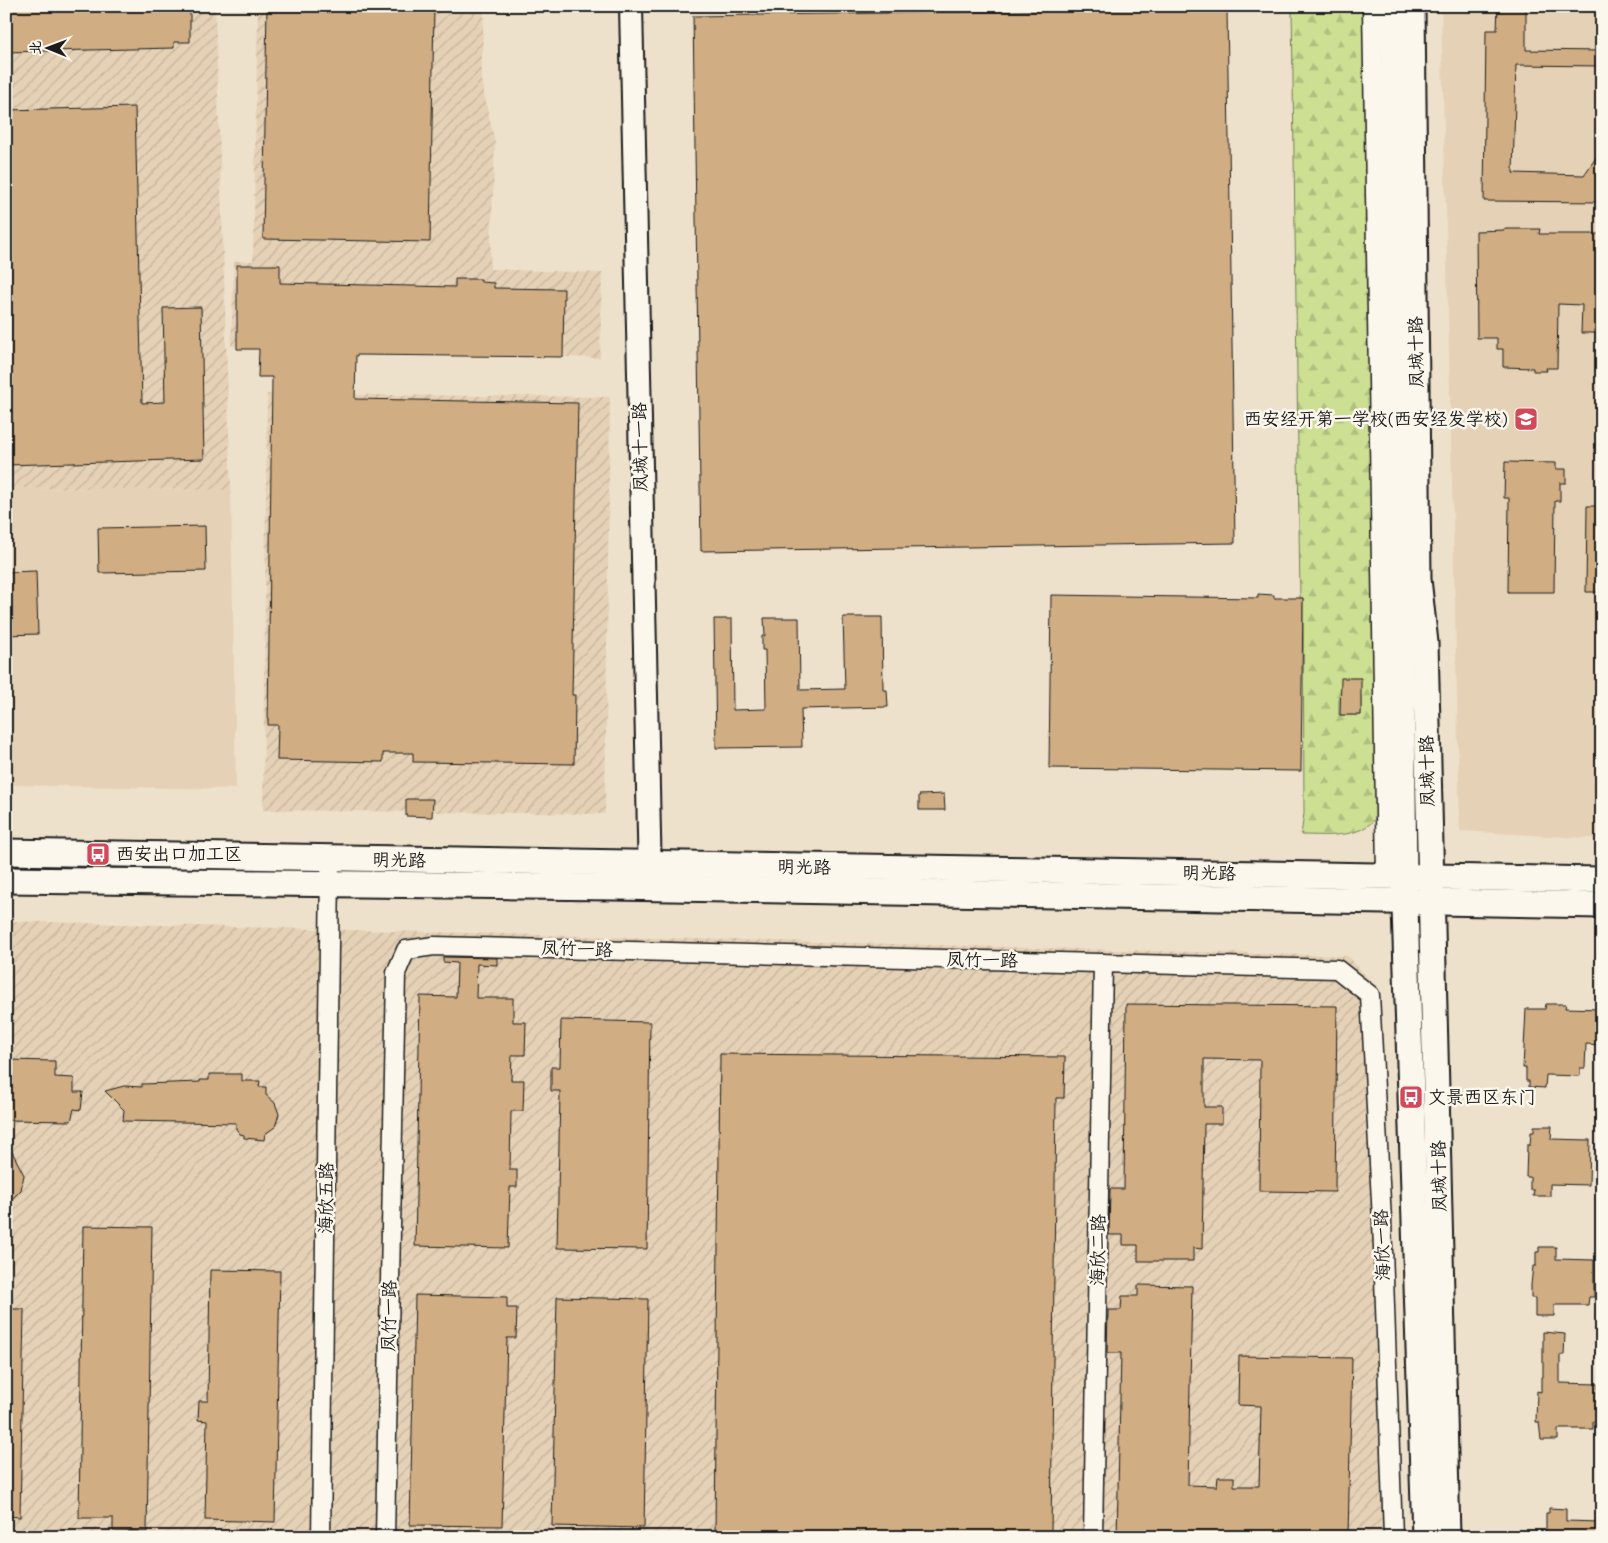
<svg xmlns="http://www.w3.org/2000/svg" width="1608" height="1543" font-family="Mali,'LXGW WenKai TC',sans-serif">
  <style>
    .built { fill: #e5d1b6 }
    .industrial { fill: url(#industrial-furrows) }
    .forest { fill: url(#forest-firs); stroke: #747e58; fill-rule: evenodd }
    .building { fill: #d0ad82; stroke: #1c1c1c }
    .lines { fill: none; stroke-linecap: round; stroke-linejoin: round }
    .minor-casing { stroke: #1c1c1c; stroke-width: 21 }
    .tertiary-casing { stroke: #1c1c1c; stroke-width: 26 }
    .secondary-casing { stroke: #1c1c1c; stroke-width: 29 }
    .minor { stroke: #fbf7ec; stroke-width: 18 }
    .tertiary { stroke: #fbf7ec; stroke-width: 22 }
    .secondary { stroke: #fbf7ec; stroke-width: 25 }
    .labels { text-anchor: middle; stroke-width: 5; stroke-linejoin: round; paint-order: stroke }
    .street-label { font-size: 18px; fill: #1c1c1c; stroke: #fbf7ec }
    .poi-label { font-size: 18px; fill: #1c1c1c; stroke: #fbf7ec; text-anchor: start }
  </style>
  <defs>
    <pattern id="industrial-furrows" width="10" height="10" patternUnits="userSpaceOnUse" patternTransform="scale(1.25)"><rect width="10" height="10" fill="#e5d1b6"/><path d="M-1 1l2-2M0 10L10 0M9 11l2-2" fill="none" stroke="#c4b39c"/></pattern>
    <pattern id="forest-firs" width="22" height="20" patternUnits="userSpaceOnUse" patternTransform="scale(1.25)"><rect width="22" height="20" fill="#cddf93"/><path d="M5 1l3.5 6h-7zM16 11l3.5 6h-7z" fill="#afbf7e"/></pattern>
  </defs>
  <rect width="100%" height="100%" fill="#eee1cc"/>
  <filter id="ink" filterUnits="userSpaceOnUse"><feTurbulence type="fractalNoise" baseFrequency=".02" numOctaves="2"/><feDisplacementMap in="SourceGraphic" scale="10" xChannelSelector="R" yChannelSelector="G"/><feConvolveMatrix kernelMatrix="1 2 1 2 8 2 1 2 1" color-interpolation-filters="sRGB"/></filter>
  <g filter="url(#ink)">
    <g class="built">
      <path d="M 1441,6 L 1602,6 L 1602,839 L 1460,831 Z"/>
      <path d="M 6,488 L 231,490 L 236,789 L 6,785 Z"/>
    </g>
    <g class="industrial">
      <path d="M 6,6 L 215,6 L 231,490 L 6,488 Z"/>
      <path d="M 258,6 L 484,6 L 481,80 L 495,143 L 490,269 L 602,273 L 600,358 L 231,346 L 234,261 L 253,261 Z"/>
      <path d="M 267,394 L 610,397 L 605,814 L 263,810 Z"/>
      <path d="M 6,921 L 1348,956 L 1380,992 L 1400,1537 L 6,1537 Z"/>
    </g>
    <path class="forest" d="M 1292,6 L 1369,6 L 1380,811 C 1366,840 1329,835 1301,835 L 1304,814 L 1303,598 L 1300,598 ZM 1361,695 L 1361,715 L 1339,715 L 1339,696 Z"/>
    <g class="building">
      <path d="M 6,6 L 173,6 L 173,11 L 190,11 L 190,42 L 174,42 L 174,48 L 6,52 Z"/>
      <path d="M 267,6 L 434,7 L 430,242 L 263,239 Z"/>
      <path d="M 1498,6 L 1526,6 L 1526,50 L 1602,51 L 1602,66 L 1516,65 L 1513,173 L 1584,175 L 1602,149 L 1602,202 L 1484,201 L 1486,30 L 1497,30 Z"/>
      <path d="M 1227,8 L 1235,543 L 701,551 L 693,16 Z"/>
      <path d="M 135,107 L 142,403 L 165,402 L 163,308 L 201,307 L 204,459 L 6,465 L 6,110 Z"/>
      <path d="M 1504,229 L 1540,229 L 1539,234 L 1602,234 L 1602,333 L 1581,333 L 1582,305 L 1558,304 L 1557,368 L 1546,368 L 1547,371 L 1533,371 L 1533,368 L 1503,367 L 1503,349 L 1497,349 L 1497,338 L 1477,338 L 1476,231 L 1504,230 Z"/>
      <path d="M 237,265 L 280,265 L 280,283 L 455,287 L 455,279 L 481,279 L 481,282 L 494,283 L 494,288 L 564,289 L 563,357 L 356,355 L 355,399 L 578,403 L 572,695 L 575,695 L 574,764 L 413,762 L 413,753 L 383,753 L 383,762 L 277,760 L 278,725 L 268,725 L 272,377 L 258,377 L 259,349 L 237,349 Z"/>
      <path d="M 1505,462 L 1556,463 L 1556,469 L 1566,469 L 1566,483 L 1560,483 L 1560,501 L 1555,501 L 1554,592 L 1508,592 L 1509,498 L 1504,498 Z"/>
      <path d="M 1587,506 L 1602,506 L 1602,592 L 1586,592 Z"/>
      <path d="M 205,526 L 206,571 L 99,573 L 98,528 Z"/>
      <path d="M 36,571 L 38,634 L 6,635 L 6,572 Z"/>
      <path d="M 1258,594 L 1274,595 L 1274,598 L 1303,598 L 1301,771 L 1049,768 L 1051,595 L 1258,598 Z"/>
      <path d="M 843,617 L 882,617 L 883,690 L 887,690 L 888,707 L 801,709 L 802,747 L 716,748 L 714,619 L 732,619 L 733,710 L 766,709 L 765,650 L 762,650 L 762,636 L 765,636 L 764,618 L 799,618 L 800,690 L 845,689 Z"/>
      <path d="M 1341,678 L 1361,678 L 1361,715 L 1340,715 Z"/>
      <path d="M 944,794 L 945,810 L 919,810 L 919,795 Z"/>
      <path d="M 406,799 L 433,799 L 432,817 L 406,816 Z"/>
      <path d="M 443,957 L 497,958 L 497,965 L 477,964 L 476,998 L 513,998 L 513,1022 L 526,1022 L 525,1055 L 512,1055 L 511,1080 L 524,1080 L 523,1111 L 511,1111 L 510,1170 L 517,1170 L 517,1187 L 510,1187 L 508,1248 L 415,1246 L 420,996 L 456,997 L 457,963 L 443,962 Z"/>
      <path d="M 1126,1004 L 1337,1006 L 1335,1192 L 1259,1191 L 1260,1060 L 1204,1059 L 1204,1107 L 1222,1107 L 1222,1124 L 1204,1124 L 1202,1249 L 1193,1248 L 1193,1261 L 1138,1261 L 1138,1245 L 1123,1245 L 1123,1235 L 1109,1235 L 1110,1189 L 1124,1189 Z"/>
      <path d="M 1546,1004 L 1566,1004 L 1565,1008 L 1602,1009 L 1602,1045 L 1586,1044 L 1585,1068 L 1580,1068 L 1580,1076 L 1546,1075 L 1545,1088 L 1529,1087 L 1529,1081 L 1526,1081 L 1526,1068 L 1523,1068 L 1526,1009 L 1545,1009 Z"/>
      <path d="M 561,1020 L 650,1022 L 647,1249 L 557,1248 L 560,1091 L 551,1091 L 551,1067 L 560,1067 Z"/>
      <path d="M 720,1054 L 1065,1057 L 1064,1098 L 1056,1098 L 1051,1535 L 715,1531 Z"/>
      <path d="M 6,1060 L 55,1061 L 55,1077 L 74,1078 L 74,1092 L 83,1092 L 81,1110 L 74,1109 L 71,1121 L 6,1120 Z"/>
      <path d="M 209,1074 L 242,1074 L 242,1081 L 260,1081 L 259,1087 L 266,1087 L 266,1095 L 275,1103 L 279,1114 L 275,1127 L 265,1134 L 264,1140 L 244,1138 L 244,1135 L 240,1134 L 236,1129 L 236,1123 L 123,1121 L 124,1110 L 105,1091 L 124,1086 L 142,1087 L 142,1084 L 200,1082 L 200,1080 L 209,1080 Z"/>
      <path d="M 1534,1126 L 1552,1126 L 1551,1139 L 1590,1140 L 1589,1185 L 1550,1184 L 1550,1196 L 1533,1196 L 1534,1190 L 1530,1190 L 1530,1177 L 1526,1177 L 1527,1145 L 1530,1145 L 1531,1132 L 1534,1132 Z"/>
      <path d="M 6,1140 L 24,1175 L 21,1190 L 6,1205 Z"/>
      <path d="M 83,1226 L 152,1227 L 147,1532 L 113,1531 L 113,1518 L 79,1518 Z"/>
      <path d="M 1539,1247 L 1556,1247 L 1556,1259 L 1594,1260 L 1594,1297 L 1589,1297 L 1588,1305 L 1554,1305 L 1554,1316 L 1535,1316 L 1535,1298 L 1531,1298 L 1531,1285 L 1533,1266 L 1536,1266 L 1536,1252 L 1539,1252 Z"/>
      <path d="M 210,1270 L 280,1271 L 275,1522 L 205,1520 L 207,1421 L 198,1420 L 199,1401 L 208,1401 Z"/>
      <path d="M 1138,1285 L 1192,1286 L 1188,1485 L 1217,1486 L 1218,1477 L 1234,1477 L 1234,1486 L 1259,1486 L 1261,1406 L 1238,1405 L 1239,1356 L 1352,1358 L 1348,1537 L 1117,1537 L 1121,1353 L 1107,1353 L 1108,1310 L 1121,1310 L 1122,1296 L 1138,1296 Z"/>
      <path d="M 415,1295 L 507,1297 L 507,1308 L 517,1308 L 516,1338 L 507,1338 L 502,1526 L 410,1525 Z"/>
      <path d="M 557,1297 L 648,1299 L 644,1528 L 552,1526 Z"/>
      <path d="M 6,1309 L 24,1309 L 20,1517 L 6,1516 Z"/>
      <path d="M 1543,1332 L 1565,1334 L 1564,1355 L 1560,1355 L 1560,1383 L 1598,1384 L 1597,1421 L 1593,1421 L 1593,1429 L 1558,1429 L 1558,1440 L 1541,1440 L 1539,1422 L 1536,1422 L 1537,1391 L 1541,1392 L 1541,1377 L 1543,1377 Z"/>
      <path d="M 1549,1508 L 1566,1509 L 1566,1521 L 1600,1522 L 1600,1537 L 1546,1537 L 1546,1513 L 1549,1513 Z"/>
    </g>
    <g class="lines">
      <g class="minor-casing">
        <g id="minor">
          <path d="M 1372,6 L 1386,875"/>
          <path d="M 321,1537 L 330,872"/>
          <path d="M 385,1537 L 396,973 L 406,950 L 434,946 L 1337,969 L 1370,995 L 1382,1220 L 1393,1537"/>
          <path d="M 1093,1537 L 1103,963"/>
        </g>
      </g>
      <g class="tertiary-casing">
        <path id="tertiary" d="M 631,6 L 650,880"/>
      </g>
      <g class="secondary-casing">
        <g id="secondary">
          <path d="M 1393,6 L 1404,876 L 1425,1537"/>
          <path d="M 1412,6 L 1418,579 L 1425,643 L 1447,1537"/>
          <path d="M 6,852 L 1602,880"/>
          <path d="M 6,880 L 614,887 L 1602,905"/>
        </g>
      </g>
      <use href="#minor" class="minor"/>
      <use href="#tertiary" class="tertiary"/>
      <use href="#secondary" class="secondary"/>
    </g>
  </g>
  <defs>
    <g id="school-square" transform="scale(1.25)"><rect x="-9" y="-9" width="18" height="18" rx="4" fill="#d1495b" stroke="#fbf7ec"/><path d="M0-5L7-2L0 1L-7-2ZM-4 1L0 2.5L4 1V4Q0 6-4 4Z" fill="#fff"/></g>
    <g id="bus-square" transform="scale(1.25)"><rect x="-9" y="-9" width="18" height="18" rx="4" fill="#d1495b" stroke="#fbf7ec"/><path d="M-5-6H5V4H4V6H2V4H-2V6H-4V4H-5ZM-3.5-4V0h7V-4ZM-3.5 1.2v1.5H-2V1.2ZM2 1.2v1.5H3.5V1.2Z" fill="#fff"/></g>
  </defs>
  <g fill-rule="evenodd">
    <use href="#school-square" x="1526" y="419"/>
    <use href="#bus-square" x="98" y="854"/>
    <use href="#bus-square" x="1411" y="1097"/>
  </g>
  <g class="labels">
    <g class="street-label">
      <text transform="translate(1416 352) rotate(-91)" y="6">凤城十路</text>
      <text transform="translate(640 447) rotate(-91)" y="6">凤城十一路</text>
      <text transform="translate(1427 771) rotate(-91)" y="6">凤城十路</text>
      <text transform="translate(399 860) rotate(1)" y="6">明光路</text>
      <text transform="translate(804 867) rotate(1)" y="6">明光路</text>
      <text transform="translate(1209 873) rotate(1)" y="6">明光路</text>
      <text transform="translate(577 949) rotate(2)" y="6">凤竹一路</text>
      <text transform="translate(982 960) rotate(1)" y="6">凤竹一路</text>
      <text transform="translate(1439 1176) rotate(-91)" y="6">凤城十路</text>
      <text transform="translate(326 1198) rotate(-89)" y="6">海欣五路</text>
      <text transform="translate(1382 1245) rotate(-92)" y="6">海欣一路</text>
      <text transform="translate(1098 1250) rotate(-89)" y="6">海欣二路</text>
      <text transform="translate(389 1316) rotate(-89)" y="6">凤竹一路</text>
    </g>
    <g class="poi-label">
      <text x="1508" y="425" text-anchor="end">西安经开第一学校(西安经发学校)</text>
      <text x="116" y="860">西安出口加工区</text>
      <text x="1428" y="1103">文景西区东门</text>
    </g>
  </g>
  <rect width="1608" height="1543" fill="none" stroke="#fbf7ec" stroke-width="25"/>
  <rect x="12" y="12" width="1583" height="1518" fill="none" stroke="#1c1c1c" stroke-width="2" filter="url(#ink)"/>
  <g transform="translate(48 48) rotate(271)" stroke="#fbf7ec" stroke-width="4" paint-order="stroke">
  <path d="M0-4L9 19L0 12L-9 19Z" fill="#1c1c1c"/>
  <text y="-8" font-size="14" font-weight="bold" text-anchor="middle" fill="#1c1c1c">北</text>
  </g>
</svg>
